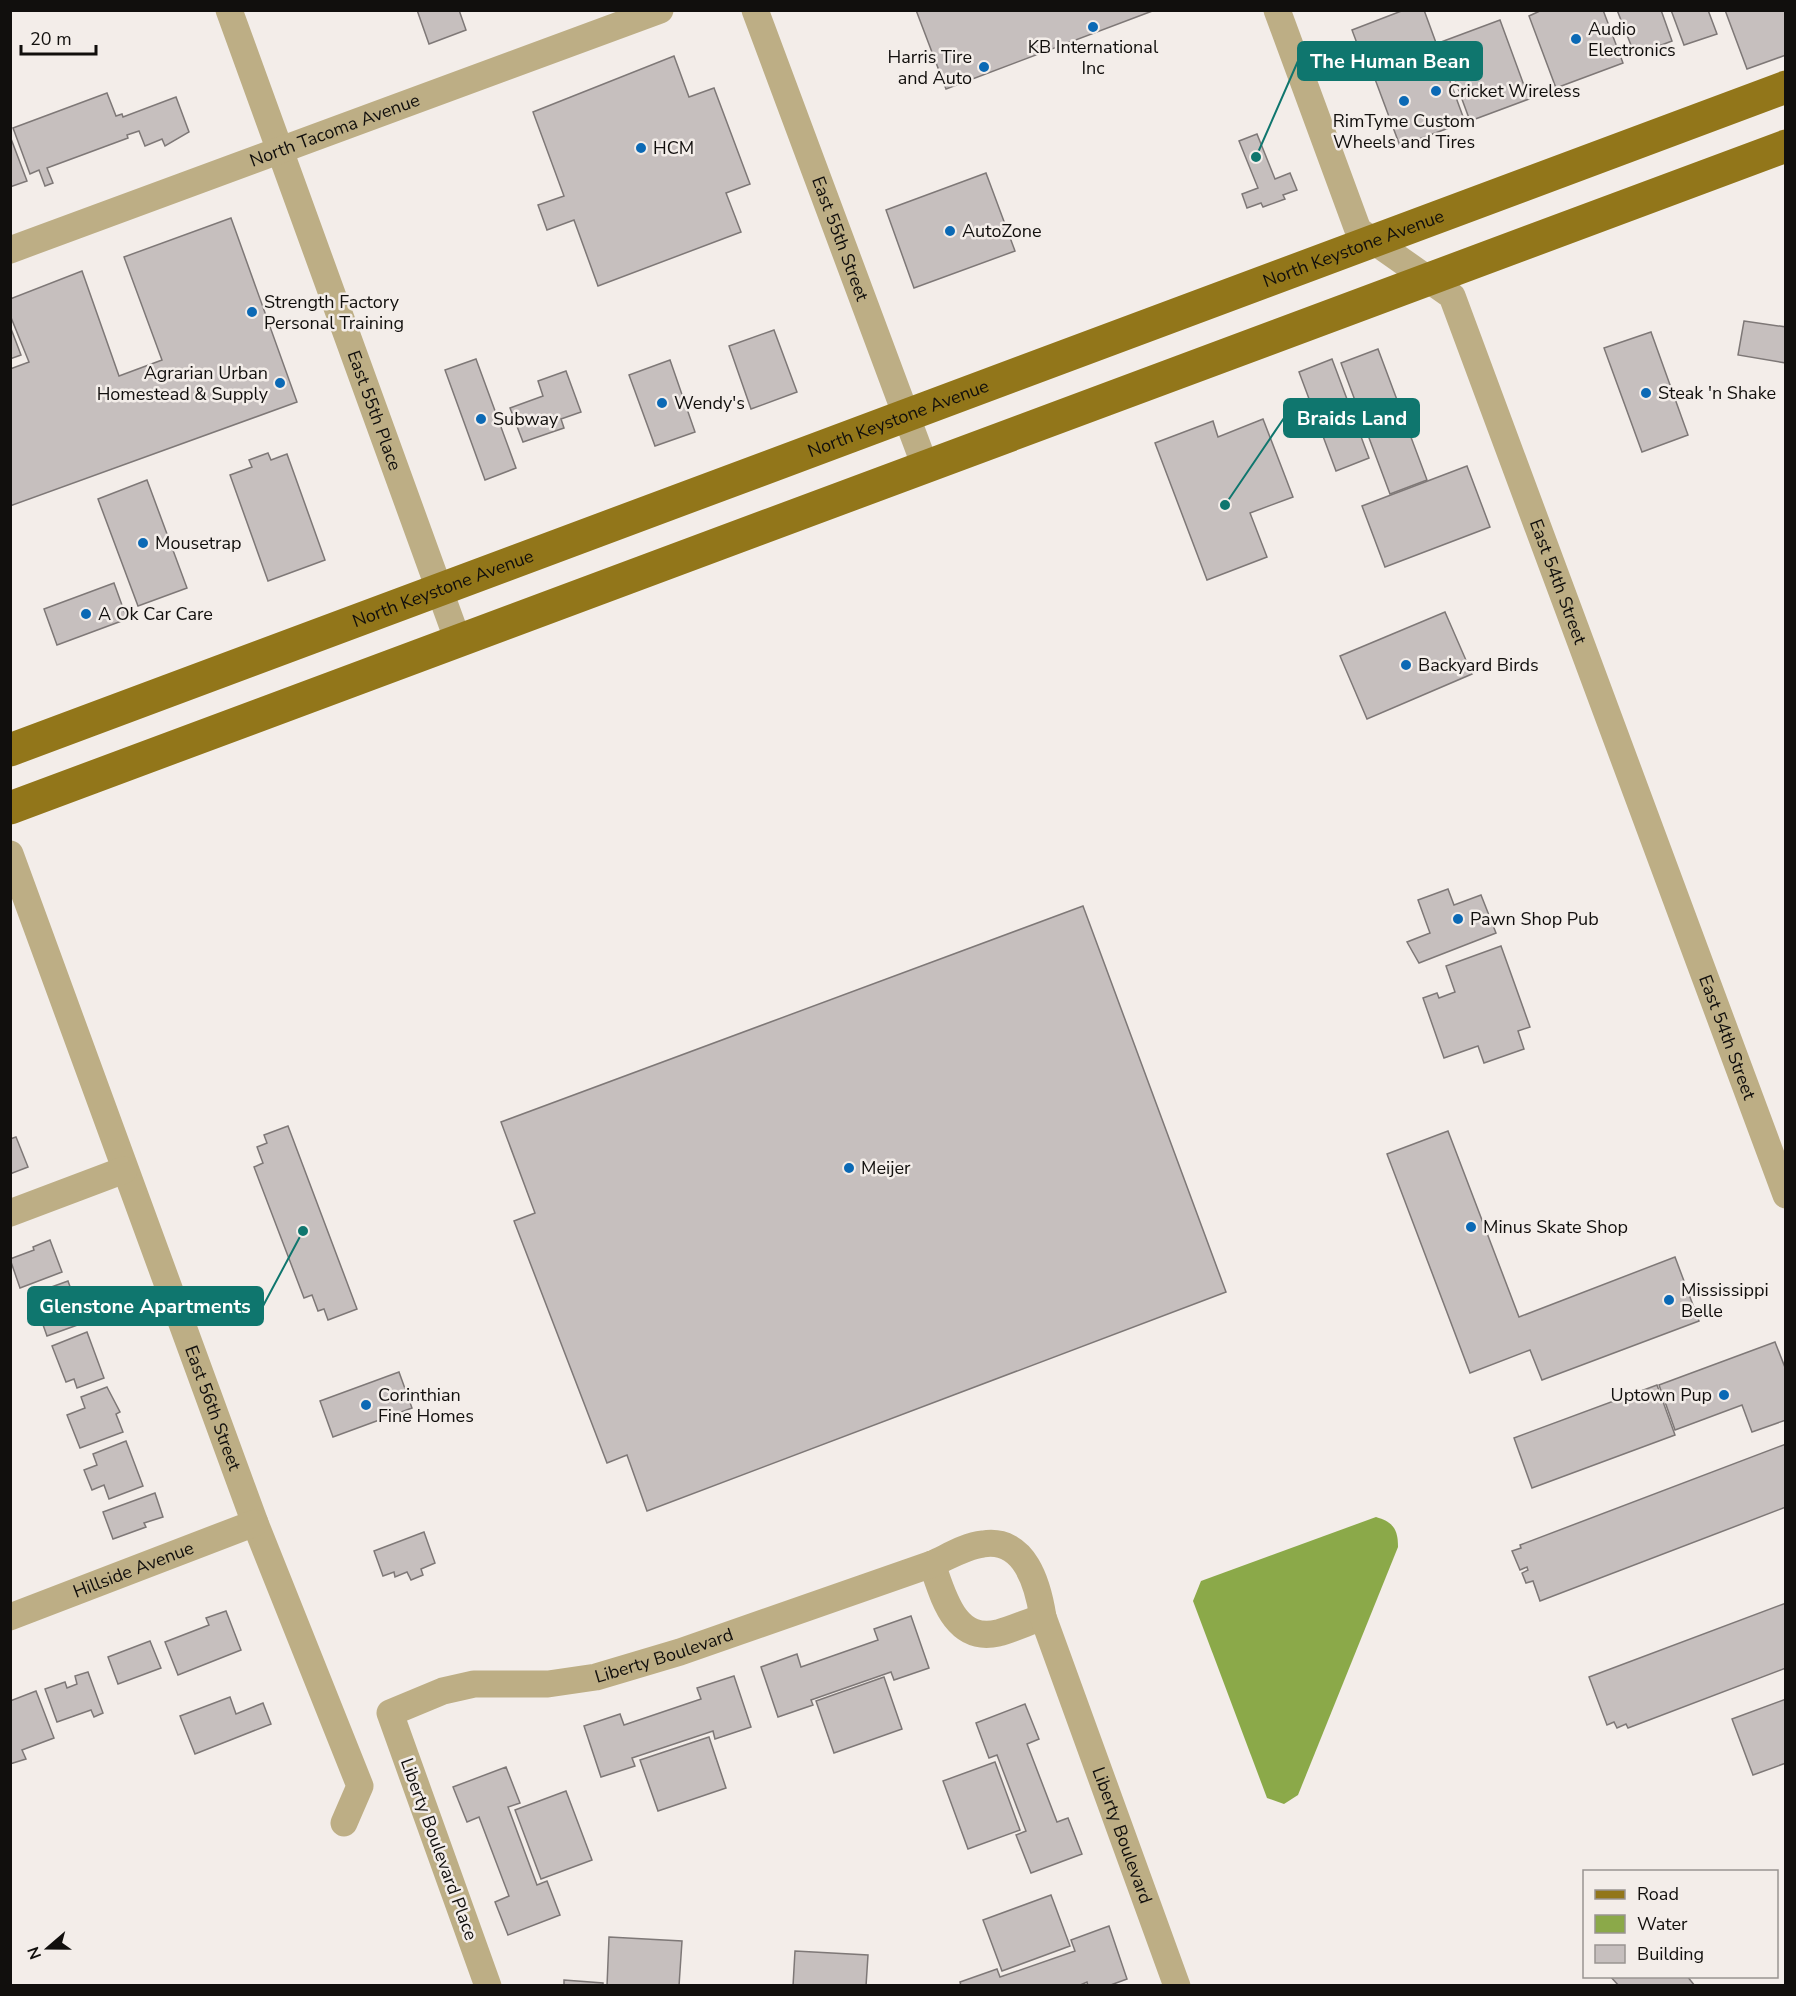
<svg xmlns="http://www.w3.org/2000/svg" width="1796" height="1996" font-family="'Nunito Sans',sans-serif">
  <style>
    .water { fill: #8ba949 }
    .building { fill: #c6bfbe; stroke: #7e7877; stroke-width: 1.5 }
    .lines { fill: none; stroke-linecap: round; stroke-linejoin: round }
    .minor { stroke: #bdae85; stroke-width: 27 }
    .major { stroke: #92761a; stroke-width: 33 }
    .poi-dot { fill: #0b69b5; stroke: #f3ede9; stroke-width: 2 }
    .labels { text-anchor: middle; stroke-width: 5; stroke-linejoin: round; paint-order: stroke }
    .poi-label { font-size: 18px; fill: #110f0d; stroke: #f3ede9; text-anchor: start }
    .street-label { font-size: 18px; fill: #110f0d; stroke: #f3ede9 }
    .leader { fill: none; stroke: #0f766e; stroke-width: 2 }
    .callout-dot { fill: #0f766e; stroke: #f3ede9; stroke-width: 2 }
    .callout { fill: #0f766e; stroke: #0f766e; stroke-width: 2 }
    .callout-label { font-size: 20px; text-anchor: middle; font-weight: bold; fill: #fff }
  </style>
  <rect width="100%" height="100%" fill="#f3ede9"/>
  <path class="water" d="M 1376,1517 C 1393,1522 1398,1529 1398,1547 L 1298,1795 L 1284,1804 L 1267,1798 L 1193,1601 L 1201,1581 Z"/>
  <g class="building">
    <path d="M 417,10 L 459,10 L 466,30 L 429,44 Z"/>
    <path d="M 916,10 L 1155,10 L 946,89 Z"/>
    <path d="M 1404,10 L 1424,10 L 1465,122 L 1400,146 L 1372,71 L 1368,73 L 1352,30 Z"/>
    <path d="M 1542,10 L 1603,10 L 1623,63 L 1556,88 L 1529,16 Z"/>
    <path d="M 1617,10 L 1661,10 L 1672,41 L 1635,55 Z"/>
    <path d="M 1671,10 L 1708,10 L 1717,34 L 1684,45 Z"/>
    <path d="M 1725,10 L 1786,10 L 1786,55 L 1747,69 Z"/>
    <path d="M 1500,20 L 1529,99 L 1470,121 L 1441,42 Z"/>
    <path d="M 674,56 L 689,97 L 714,88 L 750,184 L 726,193 L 741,232 L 598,286 L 574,220 L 547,230 L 538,205 L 564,196 L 533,112 Z"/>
    <path d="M 107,93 L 116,116 L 122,114 L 123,117 L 176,97 L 189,132 L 165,146 L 162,139 L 145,146 L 139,131 L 127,135 L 128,138 L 47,168 L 53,183 L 45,186 L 39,170 L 30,174 L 13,128 Z"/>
    <path d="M 1257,134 L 1275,179 L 1290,173 L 1297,190 L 1283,195 L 1285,199 L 1263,207 L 1261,203 L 1247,208 L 1242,194 L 1258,188 L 1239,141 Z"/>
    <path d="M 10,136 L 27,181 L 10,187 Z"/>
    <path d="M 986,173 L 1015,251 L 914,288 L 886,210 Z"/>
    <path d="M 231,218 L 297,402 L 10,506 L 10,369 L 29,362 L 10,315 L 10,299 L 82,271 L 119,376 L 162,360 L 124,257 Z"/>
    <path d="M 1744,321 L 1786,327 L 1786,363 L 1738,355 Z"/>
    <path d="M 10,326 L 21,355 L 10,359 Z"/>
    <path d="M 774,330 L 797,392 L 751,409 L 729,346 Z"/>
    <path d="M 1651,332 L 1688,435 L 1642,452 L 1604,348 Z"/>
    <path d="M 1378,349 L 1427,480 L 1390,494 L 1341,363 Z"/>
    <path d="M 476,359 L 516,468 L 485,480 L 445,370 Z"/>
    <path d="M 1332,359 L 1369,458 L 1336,471 L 1299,372 Z"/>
    <path d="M 670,360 L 695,432 L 655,446 L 629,375 Z"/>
    <path d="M 566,371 L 581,412 L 561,419 L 564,428 L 523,442 L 510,408 L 543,396 L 538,381 Z"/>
    <path d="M 1263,419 L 1293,497 L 1250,513 L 1267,557 L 1207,580 L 1155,443 L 1213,421 L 1218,437 Z"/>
    <path d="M 268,453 L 271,460 L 287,454 L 325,560 L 268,581 L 230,475 L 252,467 L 249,460 Z"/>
    <path d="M 1467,466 L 1490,527 L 1385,567 L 1362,506 Z"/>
    <path d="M 147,480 L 187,588 L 138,606 L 98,499 Z"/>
    <path d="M 114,583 L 127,619 L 57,645 L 44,609 Z"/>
    <path d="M 1445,612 L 1472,674 L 1367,719 L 1340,656 Z"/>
    <path d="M 1448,889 L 1454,905 L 1481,895 L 1496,933 L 1419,963 L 1407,942 L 1430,933 L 1418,900 Z"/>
    <path d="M 1083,906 L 1226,1292 L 647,1511 L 627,1455 L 607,1463 L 514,1221 L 535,1213 L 501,1122 Z"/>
    <path d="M 1501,946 L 1530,1027 L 1518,1031 L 1524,1049 L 1484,1063 L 1478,1046 L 1444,1058 L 1423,998 L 1437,993 L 1439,998 L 1455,992 L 1446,966 Z"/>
    <path d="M 288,1126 L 357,1309 L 328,1320 L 324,1309 L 318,1311 L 312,1295 L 304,1298 L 254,1167 L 263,1163 L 257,1147 L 267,1143 L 264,1135 Z"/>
    <path d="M 1448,1131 L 1519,1317 L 1675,1257 L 1699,1321 L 1542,1380 L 1530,1350 L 1470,1373 L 1387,1154 Z"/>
    <path d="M 16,1137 L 28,1167 L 10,1174 L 10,1139 Z"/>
    <path d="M 50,1240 L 62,1272 L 20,1288 L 10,1259 L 34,1250 L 33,1247 Z"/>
    <path d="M 68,1281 L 83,1323 L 47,1336 L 32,1294 Z"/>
    <path d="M 87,1332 L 104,1378 L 77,1388 L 74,1379 L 66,1382 L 52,1346 Z"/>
    <path d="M 1775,1342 L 1786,1370 L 1786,1420 L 1752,1432 L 1742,1405 L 1675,1430 L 1659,1385 Z"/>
    <path d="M 399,1372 L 412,1408 L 333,1437 L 320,1401 Z"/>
    <path d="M 1657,1385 L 1675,1435 L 1532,1488 L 1514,1438 Z"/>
    <path d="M 107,1387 L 120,1412 L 116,1414 L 123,1432 L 80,1448 L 67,1415 L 85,1408 L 81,1397 Z"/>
    <path d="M 126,1441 L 143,1486 L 109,1499 L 104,1485 L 92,1490 L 84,1470 L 97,1465 L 93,1454 Z"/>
    <path d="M 1786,1444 L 1786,1507 L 1540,1601 L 1533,1581 L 1526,1583 L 1522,1573 L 1528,1570 L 1527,1567 L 1520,1570 L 1512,1551 L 1521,1548 L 1520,1545 Z"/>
    <path d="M 155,1493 L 163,1517 L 144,1523 L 146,1527 L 113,1539 L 103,1512 Z"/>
    <path d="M 424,1532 L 435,1563 L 421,1569 L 423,1575 L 411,1580 L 407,1572 L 395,1577 L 394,1572 L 383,1576 L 374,1551 Z"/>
    <path d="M 1786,1603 L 1786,1668 L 1628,1728 L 1626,1724 L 1617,1728 L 1614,1722 L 1607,1725 L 1589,1677 Z"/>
    <path d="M 226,1611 L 241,1650 L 178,1675 L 165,1642 L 209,1625 L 206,1618 Z"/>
    <path d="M 911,1616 L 929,1668 L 894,1680 L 891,1672 L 811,1700 L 813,1705 L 778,1717 L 761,1667 L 797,1654 L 801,1667 L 878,1640 L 874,1629 Z"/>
    <path d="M 150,1641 L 161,1668 L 118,1684 L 108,1657 Z"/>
    <path d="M 88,1672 L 103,1713 L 94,1717 L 91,1710 L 57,1722 L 45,1689 L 65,1682 L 67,1688 L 77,1684 L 75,1676 Z"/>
    <path d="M 734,1676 L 751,1727 L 715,1739 L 713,1731 L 632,1758 L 635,1766 L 601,1777 L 584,1726 L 620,1714 L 624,1725 L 701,1699 L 697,1688 Z"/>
    <path d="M 884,1677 L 902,1729 L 834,1753 L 816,1701 Z"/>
    <path d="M 36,1691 L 54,1738 L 22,1750 L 26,1759 L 10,1764 L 10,1701 Z"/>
    <path d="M 230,1697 L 236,1714 L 263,1703 L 271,1724 L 195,1754 L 180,1716 Z"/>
    <path d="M 1786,1699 L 1786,1763 L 1753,1775 L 1732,1719 Z"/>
    <path d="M 1025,1704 L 1039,1739 L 1027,1744 L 1057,1822 L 1068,1818 L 1082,1854 L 1031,1873 L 1016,1835 L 1026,1831 L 997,1755 L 989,1758 L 976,1723 Z"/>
    <path d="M 709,1737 L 726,1788 L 658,1811 L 640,1760 Z"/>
    <path d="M 995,1762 L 1020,1830 L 968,1849 L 943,1781 Z"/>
    <path d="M 506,1767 L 520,1803 L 508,1807 L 537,1885 L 547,1881 L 560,1915 L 508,1935 L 495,1902 L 509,1896 L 479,1817 L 467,1822 L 453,1787 Z"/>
    <path d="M 566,1791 L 592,1860 L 541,1879 L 515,1810 Z"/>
    <path d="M 1051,1895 L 1070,1946 L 1002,1971 L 983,1920 Z"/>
    <path d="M 1109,1926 L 1127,1979 L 1108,1986 L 1088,1986 L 1087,1982 L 1078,1986 L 961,1986 L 960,1982 L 997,1969 L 1000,1977 L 1075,1951 L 1071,1940 Z"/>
    <path d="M 609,1937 L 682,1941 L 679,1986 L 607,1986 Z"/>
    <path d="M 795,1951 L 868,1955 L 866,1986 L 793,1986 Z"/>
    <path d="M 1610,1976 L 1687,1976 L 1695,1986 L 1619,1986 Z"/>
    <path d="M 564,1980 L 603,1983 L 603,1986 L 564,1986 Z"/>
  </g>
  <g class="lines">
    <g class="minor">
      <path id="s1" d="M 229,10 L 458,641"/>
      <path id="s2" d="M 755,10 L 925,466"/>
      <path id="s3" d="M 1277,10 L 1358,230 L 1452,296 L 1786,1195"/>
      <path id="s4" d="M 10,250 L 660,10"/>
      <path id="s5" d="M 10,854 L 255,1523 L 360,1786 L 344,1823"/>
      <path d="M 10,1213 L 124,1170"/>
      <path d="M 932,1564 C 943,1595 954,1643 998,1633 C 1013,1629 1028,1622 1043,1617"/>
      <path id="s6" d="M 10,1617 L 255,1523"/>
      <path id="s7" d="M 488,1986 L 390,1713 L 443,1691 L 474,1684 L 548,1684 L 596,1677 L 680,1652 L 932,1564 C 948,1557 965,1546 983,1544 C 1025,1537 1038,1585 1043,1617 L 1177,1986"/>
    </g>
    <g class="major">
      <path id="s8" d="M 10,750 L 1786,87"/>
      <path d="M 10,808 L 1786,146"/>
    </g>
  </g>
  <g class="poi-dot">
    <circle cx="1093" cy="27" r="6"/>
    <circle cx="1576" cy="39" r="6"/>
    <circle cx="984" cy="67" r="6"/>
    <circle cx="1436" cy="91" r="6"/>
    <circle cx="1404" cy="101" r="6"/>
    <circle cx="641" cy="148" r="6"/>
    <circle cx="950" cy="231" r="6"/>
    <circle cx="252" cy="312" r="6"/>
    <circle cx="280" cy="383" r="6"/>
    <circle cx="1646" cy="393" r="6"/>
    <circle cx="662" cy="403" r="6"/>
    <circle cx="481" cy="419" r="6"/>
    <circle cx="143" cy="543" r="6"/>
    <circle cx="86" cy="614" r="6"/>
    <circle cx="1406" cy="665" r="6"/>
    <circle cx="1458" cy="919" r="6"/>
    <circle cx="849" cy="1168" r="6"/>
    <circle cx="1471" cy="1227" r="6"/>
    <circle cx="1669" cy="1300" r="6"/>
    <circle cx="1724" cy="1395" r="6"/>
    <circle cx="366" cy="1405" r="6"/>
  </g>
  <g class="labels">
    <g class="poi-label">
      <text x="1588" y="35">Audio<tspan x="1588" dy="21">Electronics</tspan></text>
      <text x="1093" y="53" text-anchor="middle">KB International<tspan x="1093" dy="21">Inc</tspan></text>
      <text x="972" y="63" text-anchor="end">Harris Tire<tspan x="972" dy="21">and Auto</tspan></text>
      <text x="1448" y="97">Cricket Wireless</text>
      <text x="1404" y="127" text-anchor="middle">RimTyme Custom<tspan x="1404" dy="21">Wheels and Tires</tspan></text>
      <text x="653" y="154">HCM</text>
      <text x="962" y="237">AutoZone</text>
      <text x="264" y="308">Strength Factory<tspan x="264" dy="21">Personal Training</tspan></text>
      <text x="268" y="379" text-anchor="end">Agrarian Urban<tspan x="268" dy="21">Homestead &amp; Supply</tspan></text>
      <text x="1658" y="399">Steak 'n Shake</text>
      <text x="674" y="409">Wendy's</text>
      <text x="493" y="425">Subway</text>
      <text x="155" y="549">Mousetrap</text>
      <text x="98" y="620">A Ok Car Care</text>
      <text x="1418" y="671">Backyard Birds</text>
      <text x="1470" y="925">Pawn Shop Pub</text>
      <text x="861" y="1174">Meijer</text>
      <text x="1483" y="1233">Minus Skate Shop</text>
      <text x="1681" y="1296">Mississippi<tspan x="1681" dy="21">Belle</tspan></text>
      <text x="378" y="1401">Corinthian<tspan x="378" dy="21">Fine Homes</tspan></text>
      <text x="1712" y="1401" text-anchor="end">Uptown Pup</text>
    </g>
    <g class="street-label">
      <text dy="6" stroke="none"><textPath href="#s4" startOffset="346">North Tacoma Avenue</textPath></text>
      <text dy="6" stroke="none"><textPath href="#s2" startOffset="244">East 55th Street</textPath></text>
      <text dy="6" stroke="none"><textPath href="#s8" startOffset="1434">North Keystone Avenue</textPath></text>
      <text dy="6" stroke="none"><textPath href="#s1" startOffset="426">East 55th Place</textPath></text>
      <text dy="6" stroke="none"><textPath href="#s8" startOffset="948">North Keystone Avenue</textPath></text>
      <text dy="6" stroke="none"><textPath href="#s3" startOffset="654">East 54th Street</textPath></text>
      <text dy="6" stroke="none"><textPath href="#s8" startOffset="462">North Keystone Avenue</textPath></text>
      <text dy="6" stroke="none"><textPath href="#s3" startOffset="1140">East 54th Street</textPath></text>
      <text dy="6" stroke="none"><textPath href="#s5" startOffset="590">East 56th Street</textPath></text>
      <text dy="6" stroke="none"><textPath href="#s6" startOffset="132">Hillside Avenue</textPath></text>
      <text dy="6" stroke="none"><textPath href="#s7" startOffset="573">Liberty Boulevard</textPath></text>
      <text dy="6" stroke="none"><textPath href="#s7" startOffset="1250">Liberty Boulevard</textPath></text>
      <text transform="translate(439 1849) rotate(70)" y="6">Liberty Boulevard Place</text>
    </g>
  </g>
  <path class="leader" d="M1256 157L1298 61M1225 505L1284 418M303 1231L263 1306"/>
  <g class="callout-dot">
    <circle cx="1256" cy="157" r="6"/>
    <circle cx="1225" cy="505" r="6"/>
    <circle cx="303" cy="1231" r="6"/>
  </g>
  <g class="callout">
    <rect x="1298" y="42" width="184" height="38" rx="6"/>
    <rect x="1284" y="399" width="135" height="38" rx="6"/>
    <rect x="28" y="1287" width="235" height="38" rx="6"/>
  </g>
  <g class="callout-label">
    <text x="1390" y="68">The Human Bean</text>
    <text x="1352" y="425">Braids Land</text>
    <text x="145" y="1313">Glenstone Apartments</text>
  </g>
  <rect width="1796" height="1996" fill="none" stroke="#110f0d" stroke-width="24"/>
  <rect x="1583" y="1870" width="195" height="108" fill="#f3ede9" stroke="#999491" stroke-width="1.5"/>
  <rect x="1595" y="1890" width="30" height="9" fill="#92761a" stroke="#999491" stroke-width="1.5"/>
  <text x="1637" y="1900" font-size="18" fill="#110f0d">Road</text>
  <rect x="1595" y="1915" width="30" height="18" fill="#8ba949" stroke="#999491" stroke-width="1.5"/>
  <text x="1637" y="1930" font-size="18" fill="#110f0d">Water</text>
  <rect x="1595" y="1945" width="30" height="18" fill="#c6bfbe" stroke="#999491" stroke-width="1.5"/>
  <text x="1637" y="1960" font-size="18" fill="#110f0d">Building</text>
  <g transform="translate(48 1948) rotate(250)" stroke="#f3ede9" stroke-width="4.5" paint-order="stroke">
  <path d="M0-4.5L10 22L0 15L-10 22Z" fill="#110f0d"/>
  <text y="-9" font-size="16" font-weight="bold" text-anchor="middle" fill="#110f0d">N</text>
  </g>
  <path d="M21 45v9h75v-9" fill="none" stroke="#110f0d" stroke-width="3"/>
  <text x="30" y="45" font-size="18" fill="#110f0d" stroke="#f3ede9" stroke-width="4.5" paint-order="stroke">20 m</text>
</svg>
